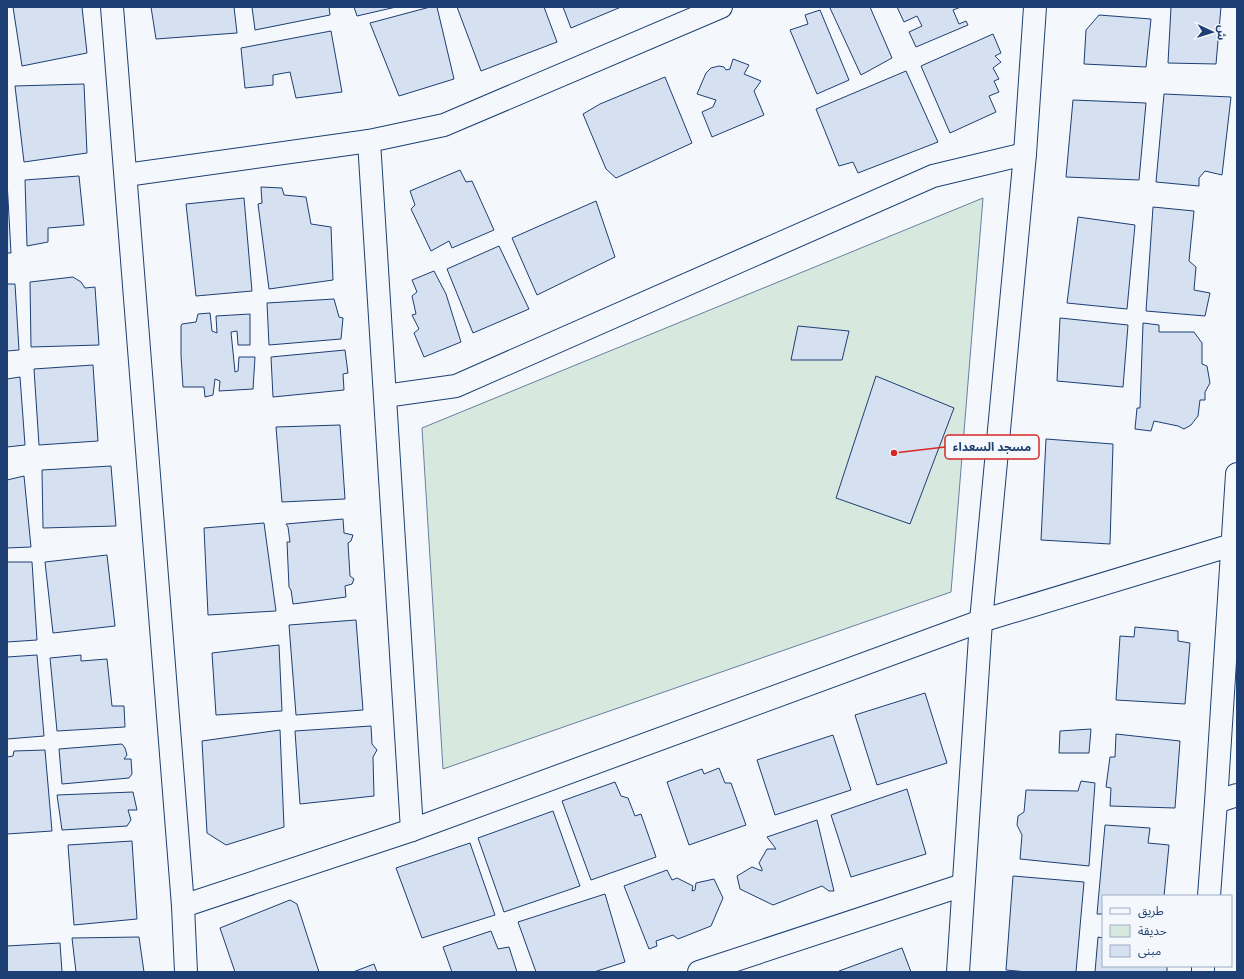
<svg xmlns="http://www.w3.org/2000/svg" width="1244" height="979" font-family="Raleway,'Noto Sans Arabic',sans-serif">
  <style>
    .green { fill: #d7e8df; stroke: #687fa3 }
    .building { fill: #d5e0f0; stroke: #1d3f73 }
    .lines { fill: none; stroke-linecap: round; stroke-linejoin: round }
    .street-casing { stroke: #1d3f73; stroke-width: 24 }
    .street { stroke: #f4f7fb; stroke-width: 22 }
    .leader { fill: none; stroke: #d62828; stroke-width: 1.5 }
    .callout-dot { fill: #d62828; stroke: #f4f7fb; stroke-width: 1.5 }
    .callout { fill: #f4f7fb; stroke: #d62828; stroke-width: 1.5 }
    .callout-label { font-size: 12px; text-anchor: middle; font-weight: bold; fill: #1d3f73 }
  </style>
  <rect width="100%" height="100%" fill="#f4f7fb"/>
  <path class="green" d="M 983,198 L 951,592 L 443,769 L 422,428 Z"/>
  <g class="building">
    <path d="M 13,7 L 82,7 L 87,53 L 22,66 Z"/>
    <path d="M 151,7 L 234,7 L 237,33 L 156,39 Z"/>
    <path d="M 252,7 L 329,7 L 330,15 L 255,30 Z"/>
    <path d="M 354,7 L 396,7 L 357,16 Z"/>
    <path d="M 430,7 L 437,7 L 454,79 L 399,96 L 370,23 Z"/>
    <path d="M 457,7 L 544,7 L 557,42 L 481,71 Z"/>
    <path d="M 563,7 L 621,7 L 571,28 Z"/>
    <path d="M 831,7 L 870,7 L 892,58 L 861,75 L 830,8 Z"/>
    <path d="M 897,7 L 961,7 L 953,10 L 959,24 L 966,21 L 968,25 L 916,47 L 909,32 L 922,26 L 917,16 L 904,22 Z"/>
    <path d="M 1171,7 L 1221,7 L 1216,64 L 1168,63 Z"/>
    <path d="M 820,10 L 849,80 L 817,94 L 790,30 L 808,24 L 805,15 Z"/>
    <path d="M 1099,15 L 1151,19 L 1146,67 L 1084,64 L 1086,30 Z"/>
    <path d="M 331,31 L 342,92 L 296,98 L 290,72 L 273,75 L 273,85 L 245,88 L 241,48 Z"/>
    <path d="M 993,34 L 1001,53 L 995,56 L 1001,62 L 993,68 L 999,79 L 994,81 L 999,92 L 989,96 L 996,112 L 950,133 L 921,66 Z"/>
    <path d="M 733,59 L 749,65 L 744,74 L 761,81 L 754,91 L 764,115 L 712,137 L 702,112 L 713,107 L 716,100 L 697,94 L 706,73 L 711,68 L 719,66 L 724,67 L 726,70 L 730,69 Z"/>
    <path d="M 906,71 L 938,142 L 858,173 L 853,162 L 839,166 L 816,109 Z"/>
    <path d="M 665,77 L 692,143 L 616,178 L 606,169 L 583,114 L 600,104 Z"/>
    <path d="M 84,84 L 87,153 L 24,162 L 15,86 Z"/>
    <path d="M 1164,94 L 1231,97 L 1222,175 L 1205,171 L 1199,178 L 1199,186 L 1156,182 Z"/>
    <path d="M 1073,100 L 1146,103 L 1139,180 L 1066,177 Z"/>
    <path d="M 460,170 L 466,182 L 472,181 L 494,230 L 452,248 L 449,241 L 431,251 L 411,209 L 415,205 L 410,191 Z"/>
    <path d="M 79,176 L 84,225 L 48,228 L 48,242 L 27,246 L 25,180 Z"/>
    <path d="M 7,181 L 11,253 L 7,253 Z"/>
    <path d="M 261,187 L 282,188 L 284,195 L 306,197 L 311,224 L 331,227 L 333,280 L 269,289 L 258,204 L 262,203 Z"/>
    <path d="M 244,198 L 252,291 L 196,296 L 186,204 Z"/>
    <path d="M 596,201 L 615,257 L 537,295 L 512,238 Z"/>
    <path d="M 1153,207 L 1194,211 L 1189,261 L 1196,267 L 1194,290 L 1210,293 L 1205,316 L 1146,311 Z"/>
    <path d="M 1078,217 L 1135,225 L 1127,309 L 1067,303 Z"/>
    <path d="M 499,246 L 529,309 L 473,333 L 447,269 Z"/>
    <path d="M 434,271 L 446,294 L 461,342 L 424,357 L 414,333 L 419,329 L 412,315 L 416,314 L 412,296 L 417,292 L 412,280 Z"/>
    <path d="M 73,277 L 81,282 L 85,288 L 95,287 L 99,345 L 31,347 L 30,282 Z"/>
    <path d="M 7,284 L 15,284 L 19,350 L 7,351 Z"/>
    <path d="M 334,299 L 339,317 L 343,318 L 341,339 L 269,345 L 267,303 Z"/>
    <path d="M 210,313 L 212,331 L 217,333 L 216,316 L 250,314 L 250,345 L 238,345 L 237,331 L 231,332 L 235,372 L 238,371 L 239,357 L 255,357 L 253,389 L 219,391 L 220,381 L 215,379 L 213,395 L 205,397 L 204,387 L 183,387 L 181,355 L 181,326 L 182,324 L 196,322 L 198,314 Z"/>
    <path d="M 1060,318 L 1128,325 L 1123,387 L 1057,381 Z"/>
    <path d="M 1143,323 L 1159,325 L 1159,332 L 1194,332 L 1202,343 L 1202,364 L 1207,366 L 1210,383 L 1205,392 L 1205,400 L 1200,400 L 1198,416 L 1191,425 L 1184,429 L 1178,426 L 1154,421 L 1151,431 L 1135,429 L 1137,408 L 1140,408 Z"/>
    <path d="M 798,326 L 849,331 L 842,360 L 791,360 Z"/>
    <path d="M 345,350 L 348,373 L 343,374 L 344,390 L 273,397 L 271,357 Z"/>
    <path d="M 93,365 L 98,441 L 39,445 L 34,369 Z"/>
    <path d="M 876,376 L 954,408 L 910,524 L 836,498 Z"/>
    <path d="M 20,377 L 25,445 L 7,447 L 7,379 Z"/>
    <path d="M 340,425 L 345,499 L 282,502 L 276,427 Z"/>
    <path d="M 1046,439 L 1113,444 L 1110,544 L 1041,540 Z"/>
    <path d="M 111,466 L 116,526 L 43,528 L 42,470 Z"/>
    <path d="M 24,476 L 31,547 L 7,548 L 7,480 Z"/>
    <path d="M 343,519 L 344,533 L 353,535 L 351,541 L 348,543 L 350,576 L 354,579 L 352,584 L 345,586 L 346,597 L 293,604 L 291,590 L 289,587 L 287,542 L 290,542 L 288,527 L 286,524 Z"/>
    <path d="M 264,523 L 276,611 L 208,615 L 204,528 Z"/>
    <path d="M 107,555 L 115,626 L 53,633 L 45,562 Z"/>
    <path d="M 7,562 L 32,562 L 37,640 L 7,642 Z"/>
    <path d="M 356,620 L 363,710 L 296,715 L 289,625 Z"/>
    <path d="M 1135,627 L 1178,631 L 1178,641 L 1190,643 L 1185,704 L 1116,700 L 1120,636 L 1134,637 Z"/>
    <path d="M 279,645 L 282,711 L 216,715 L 212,653 Z"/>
    <path d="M 37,655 L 44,736 L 7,739 L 7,657 Z"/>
    <path d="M 81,655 L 81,661 L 107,659 L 112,706 L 124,706 L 125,727 L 57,731 L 50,658 Z"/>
    <path d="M 925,693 L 947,763 L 877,785 L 855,715 Z"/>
    <path d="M 371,726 L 372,744 L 377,750 L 373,757 L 374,796 L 300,804 L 295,731 Z"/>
    <path d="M 1091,729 L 1089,753 L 1059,753 L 1060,731 Z"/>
    <path d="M 280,730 L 284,827 L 226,845 L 207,833 L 202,741 Z"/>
    <path d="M 1116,734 L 1180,741 L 1175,808 L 1110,806 L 1111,788 L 1106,787 L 1110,757 L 1115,757 Z"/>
    <path d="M 833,735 L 851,790 L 775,815 L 757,760 Z"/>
    <path d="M 122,744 L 125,748 L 127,755 L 124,759 L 131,759 L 132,774 L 129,778 L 62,784 L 59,749 Z"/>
    <path d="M 45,750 L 52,831 L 7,834 L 7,757 L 13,756 L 14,751 Z"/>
    <path d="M 719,768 L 725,783 L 731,783 L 746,825 L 689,845 L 667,782 L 702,769 L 704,774 Z"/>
    <path d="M 1081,781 L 1095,783 L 1089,866 L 1020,859 L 1022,835 L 1017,825 L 1018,816 L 1024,812 L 1026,790 L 1078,791 Z"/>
    <path d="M 615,782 L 621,796 L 628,798 L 635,816 L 641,814 L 656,857 L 591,880 L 562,801 Z"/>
    <path d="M 907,789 L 926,854 L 851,877 L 831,815 Z"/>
    <path d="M 133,792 L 137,810 L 128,810 L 131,820 L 127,826 L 62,830 L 57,795 Z"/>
    <path d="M 553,811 L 580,886 L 504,912 L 478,838 Z"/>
    <path d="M 817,820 L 834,891 L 829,891 L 822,886 L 773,905 L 740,889 L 737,876 L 752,867 L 762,871 L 762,869 L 759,863 L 767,849 L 776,849 L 767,837 Z"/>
    <path d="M 1105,825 L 1150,828 L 1148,843 L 1169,845 L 1164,896 L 1103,896 L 1103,914 L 1097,914 Z"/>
    <path d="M 132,841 L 137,919 L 74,925 L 68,845 Z"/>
    <path d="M 470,843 L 495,915 L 422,938 L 396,868 Z"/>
    <path d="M 667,870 L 672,880 L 677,878 L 693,886 L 692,891 L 695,890 L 696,883 L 714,879 L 723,898 L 711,926 L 678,939 L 673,935 L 656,941 L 657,946 L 649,949 L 624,886 Z"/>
    <path d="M 1013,876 L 1084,882 L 1076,972 L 1027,972 L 1006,970 Z"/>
    <path d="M 605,894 L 625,962 L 594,972 L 536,972 L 518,922 Z"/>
    <path d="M 290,900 L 297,904 L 319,972 L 235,972 L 220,928 Z"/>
    <path d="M 491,931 L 498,949 L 509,947 L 517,972 L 452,972 L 443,947 Z"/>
    <path d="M 139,937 L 144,972 L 76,972 L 72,938 Z"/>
    <path d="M 1098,937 L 1103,938 L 1103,966 L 1167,966 L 1167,972 L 1172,972 L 1095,972 Z"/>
    <path d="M 60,943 L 62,972 L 7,972 L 7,946 Z"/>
    <path d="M 902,948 L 911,972 L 839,972 L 839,971 Z"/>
    <path d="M 374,964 L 377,972 L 353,972 Z"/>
  </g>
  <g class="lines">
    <g class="street-casing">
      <g id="street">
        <path d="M 112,7 L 183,906 L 186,972"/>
        <path d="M 369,141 L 412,830"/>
        <path d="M 126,175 L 369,141 L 444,125 L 721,7"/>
        <path d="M 385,396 L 456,386 L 933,176 L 1025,154"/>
        <path d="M 1216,802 L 1237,795"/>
        <path d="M 1209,896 L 1216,802 L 1237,474"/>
        <path d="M 183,906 L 412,830 L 981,621 L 1232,545"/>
        <path d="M 699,972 L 963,885"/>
        <path d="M 958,972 L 981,621 L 1025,154 L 1035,7"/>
        <path d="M 1203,972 L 1203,966"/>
      </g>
    </g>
    <use href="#street" class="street"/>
  </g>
  <path class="leader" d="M894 453L945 447"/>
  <circle class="callout-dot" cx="894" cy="453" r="4"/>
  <rect class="callout" x="945" y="435" width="94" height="24" rx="4"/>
  <g class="callout-label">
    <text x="992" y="451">مسجد السعداء</text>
  </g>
  <rect width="1244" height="979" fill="none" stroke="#1d3f73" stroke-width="16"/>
  <rect x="1102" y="895" width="130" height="72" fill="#f4f7fb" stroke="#9eadc5"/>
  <rect x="1110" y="908" width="20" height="6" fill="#f4f7fb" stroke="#9eadc5"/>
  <text x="1138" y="915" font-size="12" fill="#1d3f73">طريق</text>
  <rect x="1110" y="925" width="20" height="12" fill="#d7e8df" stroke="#9eadc5"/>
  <text x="1138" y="935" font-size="12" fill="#1d3f73">حديقة</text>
  <rect x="1110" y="945" width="20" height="12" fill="#d5e0f0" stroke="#9eadc5"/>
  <text x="1138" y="955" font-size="12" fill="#1d3f73">مبنى</text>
  <g transform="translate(1212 32) rotate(94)" stroke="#f4f7fb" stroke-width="3" paint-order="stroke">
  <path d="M0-3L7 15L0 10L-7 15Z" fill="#1d3f73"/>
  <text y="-6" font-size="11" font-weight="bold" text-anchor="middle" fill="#1d3f73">ش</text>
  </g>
</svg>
